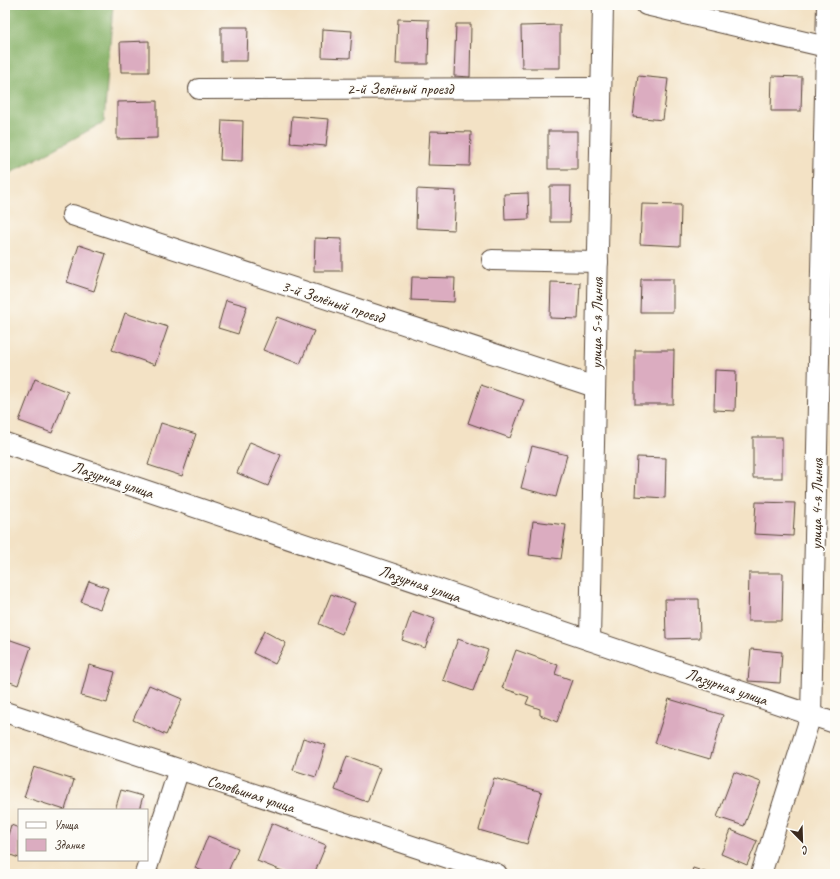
<svg xmlns="http://www.w3.org/2000/svg" width="840" height="879" font-family="Caveat,sans-serif">
  <style>
    .forest { fill: #88b269; stroke: #626e44 }
    .building { fill: #dbacc0 }
    .lines { fill: none; stroke-linecap: round; stroke-linejoin: round }
    .minor-casing { stroke: #574637; stroke-width: 22 }
    .minor { stroke: #fff; stroke-width: 20 }
    .labels { text-anchor: middle; stroke-width: 3; stroke-linejoin: round; paint-order: stroke }
    .street-label { font-size: 16px; fill: #3b2a1e; stroke: #fdfcf7 }
  </style>
  <rect width="100%" height="100%" fill="#fdfcf7"/>
  <filter id="ink" filterUnits="userSpaceOnUse"><feTurbulence type="fractalNoise" baseFrequency=".025" numOctaves="2"/><feDisplacementMap in="SourceGraphic" scale="8" xChannelSelector="R" yChannelSelector="G"/><feConvolveMatrix kernelMatrix="1 2 1 2 8 2 1 2 1" color-interpolation-filters="sRGB"/></filter>
  <filter id="wash" filterUnits="userSpaceOnUse"><feTurbulence type="fractalNoise" baseFrequency=".012" numOctaves="4" result="noise"/><feDisplacementMap in="SourceGraphic" scale="16" xChannelSelector="R" yChannelSelector="G"/><feGaussianBlur stdDeviation="0.9" result="paint"/><feColorMatrix in="noise" values="0 0 0 0 0 0 0 0 0 0 0 0 0 0 0 0 0 1.4 0 .05"/><feComposite in="paint" operator="in"/></filter>
  <g filter="url(#wash)">
    <rect width="100%" height="100%" fill="#f3e2c5"/>
    <path class="forest" d="M 5,5 L 113,5 L 104,122 L 5,176 Z"/>
    <g id="blocks">
      <g class="building">
        <path d="M 398,19 L 429,20 L 428,64 L 396,64 Z"/>
        <path d="M 456,24 L 471,24 L 470,77 L 454,76 Z"/>
        <path d="M 560,25 L 560,68 L 522,68 L 521,26 Z"/>
        <path d="M 221,27 L 248,27 L 247,61 L 221,61 Z"/>
        <path d="M 323,29 L 352,31 L 350,58 L 322,57 Z"/>
        <path d="M 149,41 L 149,72 L 121,72 L 120,42 Z"/>
        <path d="M 638,76 L 668,79 L 663,120 L 633,117 Z"/>
        <path d="M 772,76 L 802,77 L 801,111 L 771,111 Z"/>
        <path d="M 157,101 L 157,138 L 117,139 L 117,102 Z"/>
        <path d="M 292,116 L 329,119 L 326,146 L 290,143 Z"/>
        <path d="M 222,120 L 243,121 L 242,161 L 220,160 Z"/>
        <path d="M 430,131 L 471,132 L 470,166 L 428,165 Z"/>
        <rect x="548" y="131" width="29" height="38"/>
        <path d="M 550,186 L 571,186 L 570,222 L 550,222 Z"/>
        <path d="M 417,189 L 456,191 L 454,230 L 416,228 Z"/>
        <path d="M 528,193 L 529,219 L 505,220 L 504,194 Z"/>
        <path d="M 642,204 L 681,205 L 680,246 L 640,244 Z"/>
        <path d="M 315,238 L 342,239 L 342,271 L 314,271 Z"/>
        <path d="M 79,245 L 106,254 L 94,291 L 67,282 Z"/>
        <path d="M 412,277 L 455,278 L 454,302 L 411,300 Z"/>
        <path d="M 641,279 L 673,279 L 673,312 L 640,312 Z"/>
        <path d="M 551,282 L 580,283 L 578,319 L 550,318 Z"/>
        <path d="M 226,300 L 247,306 L 238,334 L 218,328 Z"/>
        <path d="M 125,313 L 168,327 L 155,365 L 112,350 Z"/>
        <path d="M 277,317 L 314,331 L 300,364 L 263,350 Z"/>
        <path d="M 635,350 L 674,350 L 673,404 L 635,404 Z"/>
        <path d="M 715,370 L 736,371 L 735,411 L 714,410 Z"/>
        <path d="M 35,379 L 68,392 L 52,433 L 19,421 Z"/>
        <path d="M 481,385 L 524,400 L 510,438 L 468,423 Z"/>
        <path d="M 161,423 L 196,434 L 182,476 L 148,465 Z"/>
        <rect x="753" y="437" width="29" height="41"/>
        <path d="M 250,442 L 281,455 L 268,486 L 237,473 Z"/>
        <path d="M 532,446 L 567,455 L 556,497 L 521,488 Z"/>
        <path d="M 637,457 L 666,458 L 665,498 L 635,496 Z"/>
        <path d="M 756,502 L 795,503 L 793,536 L 754,534 Z"/>
        <path d="M 533,521 L 566,525 L 561,559 L 529,555 Z"/>
        <path d="M 749,573 L 783,573 L 782,621 L 748,621 Z"/>
        <path d="M 89,581 L 108,588 L 100,609 L 81,602 Z"/>
        <path d="M 331,594 L 355,603 L 342,634 L 319,624 Z"/>
        <path d="M 665,599 L 699,599 L 700,638 L 666,639 Z"/>
        <path d="M 412,611 L 435,619 L 425,648 L 402,640 Z"/>
        <path d="M 264,631 L 286,643 L 275,664 L 253,653 Z"/>
        <path d="M 5,638 L 31,647 L 18,685 L 5,680 Z"/>
        <path d="M 458,639 L 488,650 L 473,691 L 443,680 Z"/>
        <path d="M 751,649 L 782,652 L 780,683 L 748,681 Z"/>
        <path d="M 516,650 L 558,665 L 555,674 L 572,680 L 557,722 L 540,715 L 540,709 L 526,704 L 529,697 L 502,688 Z"/>
        <path d="M 89,665 L 115,672 L 107,703 L 81,696 Z"/>
        <path d="M 149,685 L 182,699 L 166,735 L 133,720 Z"/>
        <path d="M 669,699 L 723,715 L 710,759 L 655,743 Z"/>
        <path d="M 303,738 L 326,745 L 316,777 L 293,770 Z"/>
        <path d="M 347,756 L 380,768 L 367,802 L 335,790 Z"/>
        <path d="M 34,767 L 74,780 L 65,810 L 24,797 Z"/>
        <path d="M 734,772 L 761,782 L 744,826 L 717,817 Z"/>
        <path d="M 494,778 L 542,792 L 527,844 L 479,830 Z"/>
        <path d="M 121,790 L 143,796 L 139,810 L 115,810 Z"/>
        <path d="M 272,823 L 326,845 L 314,874 L 290,874 L 257,861 Z"/>
        <path d="M 11,825 L 19,828 L 19,858 L 5,853 L 5,845 Z"/>
        <path d="M 731,830 L 757,841 L 747,865 L 721,854 Z"/>
        <path d="M 208,836 L 238,848 L 227,874 L 210,874 L 195,868 Z"/>
        <path d="M 693,868 L 711,874 L 691,874 Z"/>
      </g>
    </g>
  </g>
  <g filter="url(#ink)">
    <use href="#blocks" fill-opacity="0" stroke="#574637" stroke-width="1"/>
    <g class="lines">
      <g class="minor-casing">
        <g id="minor">
          <path d="M 646,5 L 835,49"/>
          <path d="M 199,89 L 601,88"/>
          <path d="M 72,215 L 595,387"/>
          <path d="M 492,260 L 598,262"/>
          <path d="M 5,443 L 835,723"/>
          <path d="M 590,640 L 603,5"/>
          <path d="M 5,712 L 497,874"/>
          <path d="M 145,874 L 179,769"/>
          <path d="M 761,874 L 811,715 L 827,5"/>
        </g>
      </g>
      <use href="#minor" class="minor"/>
    </g>
  </g>
  <g class="labels">
    <g class="street-label">
      <text x="400" y="94">2-й Зелёный проезд</text>
      <text transform="translate(333 301) rotate(18)" y="6">3-й Зелёный проезд</text>
      <text transform="translate(596 323) rotate(-89)" y="6">улица 5-я Линия</text>
      <text transform="translate(113 479) rotate(19)" y="6">Лазурная улица</text>
      <text transform="translate(816 504) rotate(-89)" y="6">улица 4-я Линия</text>
      <text transform="translate(420 583) rotate(19)" y="6">Лазурная улица</text>
      <text transform="translate(727 686) rotate(19)" y="6">Лазурная улица</text>
      <text transform="translate(251 793) rotate(18)" y="6">Соловьиная улица</text>
    </g>
  </g>
  <rect width="840" height="879" fill="none" stroke="#fdfcf7" stroke-width="20"/>
  <rect x="18" y="809" width="130" height="52" fill="#fdfcf7" stroke="#afa8a0"/>
  <rect x="26" y="822" width="20" height="6" fill="#ffffff" stroke="#afa8a0"/>
  <text x="54" y="829" font-size="12" fill="#3b2a1e">Улица</text>
  <rect x="26" y="839" width="20" height="12" fill="#dbacc0" stroke="#afa8a0"/>
  <text x="54" y="849" font-size="12" fill="#3b2a1e">Здание</text>
  <g transform="translate(802 841) rotate(157)" stroke="#fdfcf7" stroke-width="3" paint-order="stroke">
  <path d="M0-3L7 15L0 10L-7 15Z" fill="#3b2a1e"/>
  <text y="-6" font-size="11" font-weight="bold" text-anchor="middle" fill="#3b2a1e">С</text>
  </g>
</svg>
